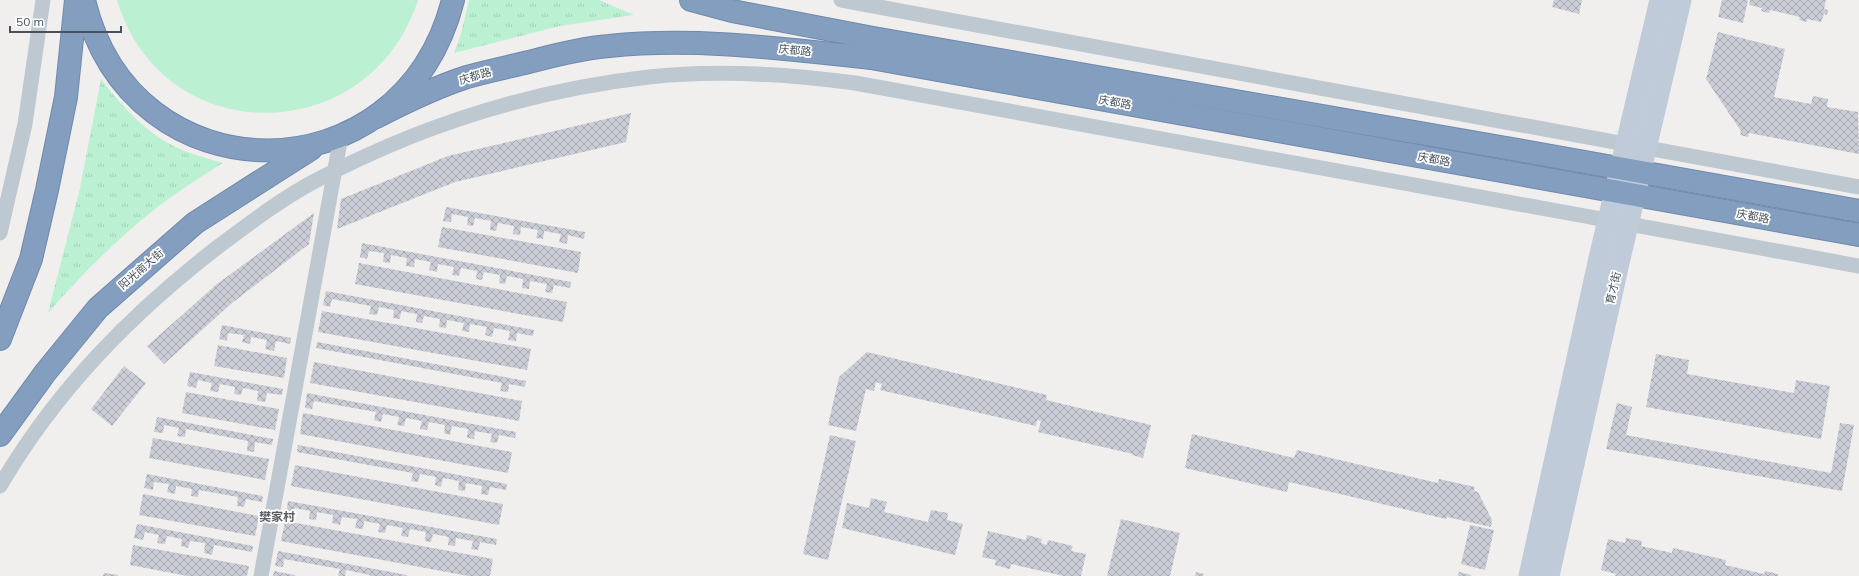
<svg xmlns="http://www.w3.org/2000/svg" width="1859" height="576" font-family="Mulish,'Noto Sans SC',sans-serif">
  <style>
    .grass { fill: url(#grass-tufts) }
    .park { fill: #bbf1d2 }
    .building { fill: url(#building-cross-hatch) }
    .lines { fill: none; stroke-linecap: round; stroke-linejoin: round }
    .highway-casing { stroke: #6f89ac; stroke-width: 24 }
    .street { stroke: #bec8d1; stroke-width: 15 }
    .secondary { stroke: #c0cbd9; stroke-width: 21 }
    .highway { stroke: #849ec0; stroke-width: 22 }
    .labels { text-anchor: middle; stroke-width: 3.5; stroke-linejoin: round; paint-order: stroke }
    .street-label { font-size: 11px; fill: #46515d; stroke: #fff }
    .neighbourhood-label { font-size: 12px; font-weight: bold; fill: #5b5f64; stroke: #fff }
  </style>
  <defs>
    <pattern id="grass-tufts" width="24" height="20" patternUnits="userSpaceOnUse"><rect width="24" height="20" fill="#bbf1d2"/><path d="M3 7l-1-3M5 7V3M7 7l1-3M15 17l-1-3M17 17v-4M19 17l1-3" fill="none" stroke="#a2d0b7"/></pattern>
    <pattern id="building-cross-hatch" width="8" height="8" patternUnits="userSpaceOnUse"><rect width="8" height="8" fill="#cacdd5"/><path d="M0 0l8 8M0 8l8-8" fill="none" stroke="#a6a9b0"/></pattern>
  </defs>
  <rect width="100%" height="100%" fill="#f1efee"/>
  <g class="grass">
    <path d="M 469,0 L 599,0 L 634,15 L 560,26 L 454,53 L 461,34 Z"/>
    <path d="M 101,79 C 122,107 149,136 182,150 C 195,155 210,159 223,163 C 202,176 180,190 160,205 C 119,237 82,274 48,313 L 80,188 Z"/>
  </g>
  <path class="park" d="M 117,0 L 418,0 C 370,149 162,152 117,0 Z"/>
  <g class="building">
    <path d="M 1554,0 L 1582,0 L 1579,14 L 1552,7 Z"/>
    <path d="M 1722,0 L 1748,0 L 1743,23 L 1718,17 Z"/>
    <path d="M 1750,0 L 1826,0 L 1824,9 L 1828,10 L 1827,15 L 1824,14 L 1821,22 L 1807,19 L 1807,22 L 1799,20 L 1800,17 L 1770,10 L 1769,13 L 1761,11 L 1762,8 L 1749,5 Z"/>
    <path d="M 1718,32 L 1785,49 L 1774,97 L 1811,104 L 1813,96 L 1828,99 L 1827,107 L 1858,112 L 1859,154 L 1749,133 L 1748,137 L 1740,135 L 1741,131 L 1706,79 Z"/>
    <path d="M 631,113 L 626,142 L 455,182 L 337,229 L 341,199 L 448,156 Z"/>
    <path d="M 446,207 L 585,232 L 584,239 L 568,235 L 567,244 L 559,242 L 561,234 L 544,231 L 543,239 L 536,238 L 538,230 L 521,227 L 520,235 L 513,234 L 514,226 L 498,223 L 496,231 L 490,230 L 491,221 L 475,218 L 473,226 L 467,225 L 468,217 L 452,214 L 451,222 L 443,221 Z"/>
    <path d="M 314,213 L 309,244 L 232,303 L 164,364 L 147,346 L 217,284 Z"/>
    <path d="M 442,227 L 581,252 L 578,273 L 438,247 Z"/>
    <path d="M 362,243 L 571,282 L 570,288 L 554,285 L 552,293 L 545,292 L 547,284 L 530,281 L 529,289 L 522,288 L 523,279 L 507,276 L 505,284 L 499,283 L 500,275 L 484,272 L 482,280 L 476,279 L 477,271 L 461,268 L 459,276 L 452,275 L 454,267 L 438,264 L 437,272 L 429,270 L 431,262 L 415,259 L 414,267 L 406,266 L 407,258 L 391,255 L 390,263 L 383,262 L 384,253 L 369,251 L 367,259 L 360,257 Z"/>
    <path d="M 359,263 L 567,302 L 563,322 L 355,284 Z"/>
    <path d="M 326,291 L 534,330 L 533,336 L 517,333 L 516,341 L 508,340 L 510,331 L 494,328 L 492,337 L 485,335 L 487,327 L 470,324 L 469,332 L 462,331 L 464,323 L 447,320 L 446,328 L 439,327 L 440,319 L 424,316 L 422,323 L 416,322 L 417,314 L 401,311 L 400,319 L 393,318 L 394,310 L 379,307 L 377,315 L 369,314 L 371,306 L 332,299 L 330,307 L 323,305 Z"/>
    <path d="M 322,311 L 531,349 L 527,370 L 318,332 Z"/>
    <path d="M 222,325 L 291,338 L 290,344 L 276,341 L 274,351 L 265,349 L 267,340 L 251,337 L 250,344 L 242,342 L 244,335 L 228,333 L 227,341 L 219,339 Z"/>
    <path d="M 317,342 L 526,381 L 525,387 L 509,384 L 508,392 L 500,391 L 502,383 L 316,348 Z"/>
    <path d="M 218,345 L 287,358 L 284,378 L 214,366 Z"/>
    <path d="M 867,352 L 1047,395 L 1046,400 L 1151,425 L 1143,458 L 1132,455 L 1133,454 L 1038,432 L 1041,421 L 1037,420 L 1036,426 L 880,390 L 882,384 L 876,382 L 874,391 L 866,389 L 856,431 L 828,425 L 839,377 Z"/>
    <path d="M 1656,354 L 1689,360 L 1687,374 L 1794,393 L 1796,380 L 1830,386 L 1821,439 L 1646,407 Z"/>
    <path d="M 314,362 L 522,401 L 519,421 L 310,383 Z"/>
    <path d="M 124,366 L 146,383 L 112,426 L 91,409 Z"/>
    <path d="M 190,372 L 283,389 L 282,395 L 267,393 L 265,402 L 257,401 L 258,391 L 243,388 L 241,395 L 234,394 L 235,387 L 220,384 L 218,392 L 210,391 L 212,383 L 198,380 L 196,388 L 187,386 Z"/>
    <path d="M 186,392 L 279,409 L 275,430 L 182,413 Z"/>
    <path d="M 307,393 L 516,432 L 515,438 L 499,435 L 497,443 L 490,442 L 492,434 L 475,431 L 474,439 L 467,438 L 468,429 L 452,426 L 450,435 L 444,433 L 445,425 L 429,422 L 427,430 L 420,429 L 422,421 L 406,418 L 404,426 L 397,425 L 399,417 L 383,414 L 381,422 L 374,420 L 376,412 L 314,401 L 312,409 L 305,408 Z"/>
    <path d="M 1617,403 L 1632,407 L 1626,435 L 1831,473 L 1840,423 L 1854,425 L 1842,491 L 1606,449 Z"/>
    <path d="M 303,413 L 512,452 L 508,473 L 300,434 Z"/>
    <path d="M 157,417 L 273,439 L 272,445 L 255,442 L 254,452 L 247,451 L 248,441 L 186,429 L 185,437 L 177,436 L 179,428 L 164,425 L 163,433 L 154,432 Z"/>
    <path d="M 1192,434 L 1294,458 L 1297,450 L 1438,483 L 1439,479 L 1475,487 L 1474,491 L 1478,492 L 1492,520 L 1491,527 L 1447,517 L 1446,519 L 1289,482 L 1287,492 L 1185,468 Z"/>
    <path d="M 830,435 L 856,441 L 828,560 L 803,554 Z"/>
    <path d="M 153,438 L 269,459 L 265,480 L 149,458 Z"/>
    <path d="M 298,445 L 507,484 L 506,490 L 490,487 L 488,495 L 481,494 L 482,486 L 466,483 L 465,491 L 458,490 L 459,481 L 443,478 L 441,487 L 435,485 L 436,477 L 420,474 L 418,482 L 411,481 L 413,473 L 297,452 Z"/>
    <path d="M 295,465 L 503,504 L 499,525 L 291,486 Z"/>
    <path d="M 147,474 L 263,496 L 262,502 L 246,499 L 244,507 L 237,506 L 238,497 L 199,490 L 198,497 L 191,496 L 192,489 L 176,486 L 175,494 L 167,492 L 169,484 L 154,482 L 153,490 L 144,488 Z"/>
    <path d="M 143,494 L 259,516 L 255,536 L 139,515 Z"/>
    <path d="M 871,498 L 887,502 L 884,512 L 928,522 L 931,510 L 948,513 L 947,520 L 963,524 L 955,555 L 842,528 L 847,503 L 869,508 Z"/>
    <path d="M 288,501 L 497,539 L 496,545 L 480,542 L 478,550 L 471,549 L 473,541 L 456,538 L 455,546 L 448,545 L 449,537 L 433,534 L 431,542 L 425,541 L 426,532 L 410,529 L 408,537 L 401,536 L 403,528 L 387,525 L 385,533 L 378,532 L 380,524 L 364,521 L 363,529 L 355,528 L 357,519 L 342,517 L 340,525 L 332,523 L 333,515 L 317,512 L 316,520 L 309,519 L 310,511 L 295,508 L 293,516 L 286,515 Z"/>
    <path d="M 1121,519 L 1180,533 L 1170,576 L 1107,576 Z"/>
    <path d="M 285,521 L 493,559 L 490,576 L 468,576 L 281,541 Z"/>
    <path d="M 137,524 L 253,546 L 252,552 L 214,545 L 212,555 L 204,553 L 205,543 L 190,541 L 188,548 L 181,546 L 182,539 L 167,536 L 165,544 L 157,543 L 159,535 L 145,532 L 143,540 L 134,538 Z"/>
    <path d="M 1470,525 L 1494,530 L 1485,570 L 1461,564 Z"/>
    <path d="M 988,531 L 1026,540 L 1027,535 L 1042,539 L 1041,543 L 1047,545 L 1048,540 L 1073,546 L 1071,551 L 1086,554 L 1081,576 L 1064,576 L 1011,564 L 1010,569 L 995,565 L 996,560 L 982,557 Z"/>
    <path d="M 1626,538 L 1642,541 L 1641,546 L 1672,553 L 1673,548 L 1726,560 L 1725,565 L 1764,574 L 1765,571 L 1778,574 L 1778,576 L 1615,576 L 1616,574 L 1601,570 L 1608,539 L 1625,543 Z"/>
    <path d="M 133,545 L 249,566 L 247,576 L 187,576 L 130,565 Z"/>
    <path d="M 278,551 L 407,575 L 407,576 L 369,576 L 370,575 L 346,570 L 345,576 L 338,576 L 340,569 L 284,559 L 283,567 L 275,566 Z"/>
    <path d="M 274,571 L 295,575 L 295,576 L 273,576 Z"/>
    <path d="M 1196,572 L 1204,574 L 1203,576 L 1195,576 Z"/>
    <path d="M 1459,572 L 1471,575 L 1471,576 L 1458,576 Z"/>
    <path d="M 104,573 L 118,575 L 118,576 L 103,576 Z"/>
  </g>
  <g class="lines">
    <g class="highway-casing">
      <g id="highway">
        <path d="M 84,0 C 131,200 402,201 453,0"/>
        <path d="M 691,0 L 732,11 L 873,38 L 1512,149 L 1859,211"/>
        <path d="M 376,117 C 405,102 436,87 467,77 C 488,71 508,67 529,62 C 555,55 582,48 609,46 C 696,37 784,49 871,58 L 1859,235"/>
        <path d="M 0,339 L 31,259 L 47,190 L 66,97 L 76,0"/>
        <path d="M 0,435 L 45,373 L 98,308 L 195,223 L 311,149"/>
      </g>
    </g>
    <g class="street">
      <path d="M 841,0 L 1859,187"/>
      <path d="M 0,233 L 25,124 L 43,0"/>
      <path d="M 0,486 C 57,389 131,314 219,246 C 250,223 281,199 315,181 C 419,126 532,90 649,77 C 718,69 787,74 855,83 L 1859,266"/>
      <path d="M 261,576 L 341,136"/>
    </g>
    <g class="secondary">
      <path d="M 1529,576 L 1599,258 L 1660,0"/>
      <path d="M 1549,576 L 1619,263 L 1681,0"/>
    </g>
    <use href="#highway" class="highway"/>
  </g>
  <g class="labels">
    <g class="street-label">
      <text transform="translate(795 50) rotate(6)" y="4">庆都路</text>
      <text transform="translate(475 76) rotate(-16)" y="4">庆都路</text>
      <text transform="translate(1115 102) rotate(10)" y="4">庆都路</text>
      <text transform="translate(1434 159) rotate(10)" y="4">庆都路</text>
      <text transform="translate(1753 216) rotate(10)" y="4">庆都路</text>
      <text transform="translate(141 269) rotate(-41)" y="4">阳光南大街</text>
      <text transform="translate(1613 288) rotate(-77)" y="4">育才街</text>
    </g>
    <g class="neighbourhood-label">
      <text x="277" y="521">樊家村</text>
    </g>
  </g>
  <path d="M10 26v6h111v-6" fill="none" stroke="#46515d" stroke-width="2"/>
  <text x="16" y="26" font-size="12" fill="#46515d" stroke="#ffffff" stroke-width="3" paint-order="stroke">50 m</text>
</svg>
